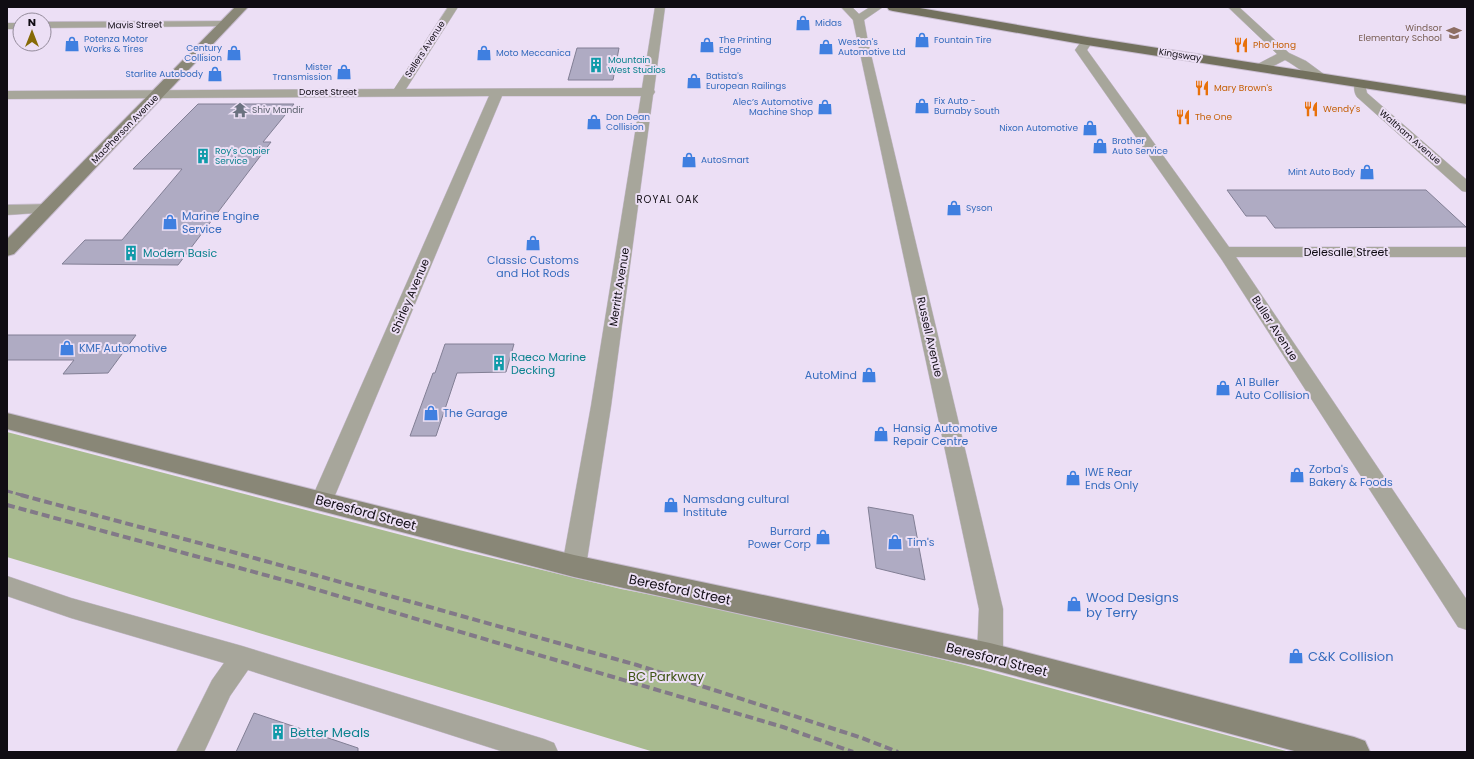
<svg xmlns="http://www.w3.org/2000/svg" width="1474" height="759" font-family="Poppins,sans-serif">
  <style>
    .green { fill: #a8ba8f }
    .building { fill: #afabc3; stroke: #827f95 }
    .lines { fill: none; stroke-linecap: round; stroke-linejoin: round }
    .street-casing { stroke: #c9bdd1; stroke-width: 1 }
    .secondary-casing { stroke: #c9bdd1; stroke-width: 2 }
    .primary-casing { stroke: #c9bdd1; stroke-width: 2 }
    .street { fill: #a7a69b; fill-rule: evenodd }
    .secondary { fill: #898777; fill-rule: evenodd }
    .primary { fill: #73715e; fill-rule: evenodd }
    .rail-far1 { stroke: #827988; stroke-width: 3; stroke-dasharray: 6 3; stroke-linecap: butt }
    .rail { stroke: #827988; stroke-width: 4; stroke-dasharray: 8 4; stroke-linecap: butt }
    .labels { text-anchor: middle; stroke-width: 4; stroke-linejoin: round; paint-order: stroke }
    .far-shop-label { font-size: 9px; fill: #366cbe; stroke: #ecdff5; text-anchor: start }
    .far-street-label { font-size: 9px; fill: #100c13; stroke: #ecdff5 }
    .far-education-label { font-size: 9px; fill: #785e54; stroke: #ecdff5; text-anchor: end }
    .far-food-label { font-size: 9px; fill: #c56008; stroke: #ecdff5; text-anchor: start }
    .far-culture-label { font-size: 9px; fill: #0d838f; stroke: #ecdff5; text-anchor: start }
    .far-worship-label { font-size: 9px; fill: #5b616d; stroke: #ecdff5; text-anchor: start }
    .far-neighbourhood-label { font-size: 10px; letter-spacing: 1px; fill: #100c13; stroke: #ecdff5 }
    .shop-label { font-size: 11px; fill: #366cbe; stroke: #ecdff5; text-anchor: start }
    .street-label { font-size: 11px; fill: #100c13; stroke: #ecdff5 }
    .culture-label { font-size: 11px; fill: #0d838f; stroke: #ecdff5; text-anchor: start }
    .near-street-label { font-size: 13px; fill: #100c13; stroke: #ecdff5 }
    .near-shop-label { font-size: 13px; fill: #366cbe; stroke: #ecdff5; text-anchor: start }
    .near-park-label { font-size: 13px; fill: #415617; stroke: #ecdff5 }
    .near-culture-label { font-size: 13px; fill: #0d838f; stroke: #ecdff5; text-anchor: start }
  </style>
  <rect width="100%" height="100%" fill="#ecdff5"/>
  <path class="green" d="M 7,432 L 459,550 L 621,589 L 776,619 L 965,665 L 1290,752 L 654,752 L 7,557 Z"/>
  <g class="building">
    <path d="M 577,48 L 619,48 L 613,80 L 568,80 Z"/>
    <path d="M 198,104 L 294,104 L 263,142 L 271,142 L 178,265 L 62,264 L 85,240 L 122,240 L 182,169 L 133,169 Z"/>
    <path d="M 1227,190 L 1426,190 L 1466,227 L 1275,228 L 1266,216 L 1246,216 Z"/>
    <path d="M 7,335 L 136,335 L 108,373 L 63,374 L 74,360 L 7,360 Z"/>
    <path d="M 445,344 L 514,344 L 506,372 L 457,373 L 436,436 L 410,436 L 433,373 L 435,373 Z"/>
    <path d="M 868,507 L 913,515 L 925,580 L 876,568 Z"/>
    <path d="M 254,713 L 358,748 L 358,752 L 236,752 Z"/>
  </g>
  <g class="lines">
    <g class="street-casing">
      <g id="street">
        <path d="M 448,7 L 458,7 L 406,89 L 642,88 L 655,7 L 665,7 L 654,90 L 655,92 L 653,95 L 611,406 L 586,566 L 582,573 L 574,575 L 566,573 L 562,566 L 591,406 L 641,96 L 502,96 L 333,500 L 330,506 L 322,508 L 314,506 L 311,500 L 489,96 L 7,99 L 7,91 L 394,89 Z"/>
        <path d="M 841,7 L 852,7 L 859,14 L 870,7 L 883,7 L 864,20 L 868,42 L 1003,609 L 1003,656 L 999,664 L 990,667 L 981,664 L 977,656 L 979,609 L 853,20 Z"/>
        <path d="M 1228,7 L 1239,7 L 1289,53 L 1306,61 L 1325,75 L 1327,78 L 1325,81 C 1316,83 1295,65 1285,60 L 1264,71 L 1256,71 L 1254,68 L 1256,65 L 1277,54 Z"/>
        <path d="M 226,21 L 230,22 L 231,24 L 230,26 L 44,28 L 44,22 Z"/>
        <rect x="7" y="23" width="13" height="6"/>
        <path d="M 1087,38 L 1091,39 L 1093,41 L 1087,50 L 1229,247 L 1467,247 L 1467,257 L 1236,257 L 1467,600 L 1467,630 L 1458,627 L 1222,260 L 1075,50 L 1083,39 Z"/>
        <path d="M 1360,80 L 1364,81 L 1367,93 L 1467,180 L 1467,192 L 1462,191 L 1357,97 C 1354,93 1353,85 1356,81 Z"/>
        <path d="M 47,204 L 52,206 L 55,209 L 52,212 L 7,215 L 7,205 Z"/>
        <path d="M 7,576 L 71,598 L 242,646 L 544,739 L 554,743 L 558,752 L 504,752 L 248,670 L 230,696 L 204,752 L 176,752 L 212,680 L 224,663 L 71,618 L 7,596 Z"/>
      </g>
    </g>
    <g class="secondary-casing">
      <g id="secondary">
        <path d="M 235,7 L 248,7 L 14,254 L 7,256 L 7,239 Z"/>
        <path d="M 7,413 L 574,555 L 990,643 L 1354,737 L 1365,741 L 1370,752 L 1298,752 L 990,669 L 574,577 L 7,429 Z"/>
      </g>
    </g>
    <g class="primary-casing">
      <path id="primary" d="M 887,7 L 914,7 L 1087,37 L 1467,96 L 1467,104 L 1087,45 L 893,11 L 889,10 Z"/>
    </g>
    <use href="#street" class="street"/>
    <use href="#secondary" class="secondary"/>
    <use href="#primary" class="primary"/>
    <path class="rail-far1" d="M 7,491 L 25,496"/>
    <g class="rail">
      <path d="M 21,495 L 240,554 L 637,665 L 862,738 L 898,752"/>
      <path d="M 7,505 L 291,582 L 783,727 L 853,752"/>
    </g>
  </g>
  <defs>
    <g id="shop-bare" transform="scale(1.2)"><path d="M-5-2.5h2.3a2.7 3.5 0 0 1 5.4 0H5L5.5 6h-11ZM-1.5-2.5h3a1.5 2.3 0 0 0-3 0Z" fill="#3f7fe0" stroke="#ecdff5" stroke-width="2.5" paint-order="stroke"/></g>
    <g id="school-bare" transform="scale(1.2)"><path d="M0-5L7-2L0 1L-7-2ZM-4 1L0 2.5L4 1V4Q0 6-4 4Z" fill="#8d6e63" stroke="#ecdff5" stroke-width="2.5" paint-order="stroke"/></g>
    <g id="restaurant-bare" transform="scale(1.2)"><path d="M-5-6h1v4h1v-4h1v4h1v-4h1v5L-1.5 .5V6h-2V.5L-5-1ZM5-6V6H3V1.5H1.5Q1.5-4 5-6Z" fill="#e8710a" stroke="#ecdff5" stroke-width="2.5" paint-order="stroke"/></g>
    <g id="building-bare" transform="scale(1.2)"><path d="M-4-6H4V6H1V3H-1V6H-4ZM-2.5-4.3h1.7v1.8h-1.7ZM.8-4.3h1.7v1.8H.8ZM-2.5-1h1.7V.8h-1.7ZM.8-1h1.7V.8H.8Z" fill="#0f9aa8" stroke="#ecdff5" stroke-width="2.5" paint-order="stroke"/></g>
    <g id="temple-bare" transform="scale(1.2)"><path d="M0-6L5-2H3V0L6.5 2.5H4V6H1.5V3h-3V6H-4V2.5H-6.5L-3 0V-2H-5Z" fill="#6b7280" stroke="#ecdff5" stroke-width="2.5" paint-order="stroke"/></g>
  </defs>
  <g fill-rule="evenodd">
    <use href="#shop-bare" x="803" y="23"/>
    <use href="#school-bare" x="1454" y="33"/>
    <use href="#shop-bare" x="922" y="40"/>
    <use href="#shop-bare" x="72" y="44"/>
    <use href="#shop-bare" x="707" y="45"/>
    <use href="#restaurant-bare" x="1241" y="45"/>
    <use href="#shop-bare" x="826" y="47"/>
    <use href="#shop-bare" x="234" y="53"/>
    <use href="#shop-bare" x="484" y="53"/>
    <use href="#building-bare" x="596" y="65"/>
    <use href="#shop-bare" x="344" y="72"/>
    <use href="#shop-bare" x="215" y="74"/>
    <use href="#shop-bare" x="694" y="81"/>
    <use href="#restaurant-bare" x="1202" y="88"/>
    <use href="#shop-bare" x="922" y="106"/>
    <use href="#shop-bare" x="825" y="107"/>
    <use href="#restaurant-bare" x="1311" y="109"/>
    <use href="#temple-bare" x="240" y="110"/>
    <use href="#restaurant-bare" x="1183" y="117"/>
    <use href="#shop-bare" x="594" y="122"/>
    <use href="#shop-bare" x="1090" y="128"/>
    <use href="#shop-bare" x="1100" y="146"/>
    <use href="#building-bare" x="203" y="156"/>
    <use href="#shop-bare" x="689" y="160"/>
    <use href="#shop-bare" x="1367" y="172"/>
    <use href="#shop-bare" x="954" y="208"/>
    <use href="#shop-bare" x="170" y="222"/>
    <use href="#shop-bare" x="533" y="243"/>
    <use href="#building-bare" x="131" y="253"/>
    <use href="#shop-bare" x="67" y="348"/>
    <use href="#building-bare" x="499" y="363"/>
    <use href="#shop-bare" x="869" y="375"/>
    <use href="#shop-bare" x="1223" y="388"/>
    <use href="#shop-bare" x="431" y="413"/>
    <use href="#shop-bare" x="881" y="434"/>
    <use href="#shop-bare" x="1297" y="475"/>
    <use href="#shop-bare" x="1073" y="478"/>
    <use href="#shop-bare" x="671" y="505"/>
    <use href="#shop-bare" x="823" y="537"/>
    <use href="#shop-bare" x="895" y="542"/>
    <use href="#shop-bare" x="1074" y="604"/>
    <use href="#shop-bare" x="1296" y="656"/>
    <use href="#building-bare" x="278" y="732"/>
  </g>
  <g class="labels">
    <g class="far-shop-label">
      <text x="815" y="26">Midas</text>
      <text x="84" y="42">Potenza Motor<tspan x="84" dy="10">Works &amp; Tires</tspan></text>
      <text x="719" y="43">The Printing<tspan x="719" dy="10">Edge</tspan></text>
      <text x="934" y="43">Fountain Tire</text>
      <text x="838" y="45">Weston's<tspan x="838" dy="10">Automotive Ltd</tspan></text>
      <text x="222" y="51" text-anchor="end">Century<tspan x="222" dy="10">Collision</tspan></text>
      <text x="496" y="56">Moto Meccanica</text>
      <text x="332" y="70" text-anchor="end">Mister<tspan x="332" dy="10">Transmission</tspan></text>
      <text x="203" y="77" text-anchor="end">Starlite Autobody</text>
      <text x="706" y="79">Batista's<tspan x="706" dy="10">European Railings</tspan></text>
      <text x="934" y="104">Fix Auto -<tspan x="934" dy="10">Burnaby South</tspan></text>
      <text x="813" y="105" text-anchor="end">Alec’s Automotive<tspan x="813" dy="10">Machine Shop</tspan></text>
      <text x="606" y="120">Don Dean<tspan x="606" dy="10">Collision</tspan></text>
      <text x="1078" y="131" text-anchor="end">Nixon Automotive</text>
      <text x="1112" y="144">Brother<tspan x="1112" dy="10">Auto Service</tspan></text>
      <text x="701" y="163">AutoSmart</text>
      <text x="1355" y="175" text-anchor="end">Mint Auto Body</text>
      <text x="966" y="211">Syson</text>
    </g>
    <g class="far-street-label">
      <text transform="translate(135 25) rotate(-1)" y="3">Mavis Street</text>
      <text transform="translate(425 49) rotate(-57)" y="3">Sellers Avenue</text>
      <text transform="translate(1180 55) rotate(9)" y="3">Kingsway</text>
      <text x="328" y="95">Dorset Street</text>
      <text transform="translate(125 129) rotate(-46)" y="3">MacPherson Avenue</text>
      <text transform="translate(1410 137) rotate(41)" y="3">Waltham Avenue</text>
    </g>
    <g class="far-education-label">
      <text x="1442" y="31">Windsor<tspan x="1442" dy="10">Elementary School</tspan></text>
    </g>
    <g class="far-food-label">
      <text x="1253" y="48">Pho Hong</text>
      <text x="1214" y="91">Mary Brown's</text>
      <text x="1323" y="112">Wendy's</text>
      <text x="1195" y="120">The One</text>
    </g>
    <g class="far-culture-label">
      <text x="608" y="63">Mountain<tspan x="608" dy="10">West Studios</tspan></text>
      <text x="215" y="154">Roy's Copier<tspan x="215" dy="10">Service</tspan></text>
    </g>
    <g class="far-worship-label">
      <text x="252" y="113">Shiv Mandir</text>
    </g>
    <g class="far-neighbourhood-label">
      <text x="668" y="203">ROYAL OAK</text>
    </g>
    <g class="shop-label">
      <text x="182" y="220">Marine Engine<tspan x="182" dy="13">Service</tspan></text>
      <text x="533" y="264" text-anchor="middle">Classic Customs<tspan x="533" dy="13">and Hot Rods</tspan></text>
      <text x="79" y="352">KMF Automotive</text>
      <text x="857" y="379" text-anchor="end">AutoMind</text>
      <text x="1235" y="386">A1 Buller<tspan x="1235" dy="13">Auto Collision</tspan></text>
      <text x="443" y="417">The Garage</text>
      <text x="893" y="432">Hansig Automotive<tspan x="893" dy="13">Repair Centre</tspan></text>
      <text x="1309" y="473">Zorba's<tspan x="1309" dy="13">Bakery &amp; Foods</tspan></text>
      <text x="1085" y="476">IWE Rear<tspan x="1085" dy="13">Ends Only</tspan></text>
      <text x="683" y="503">Namsdang cultural<tspan x="683" dy="13">Institute</tspan></text>
      <text x="811" y="535" text-anchor="end">Burrard<tspan x="811" dy="13">Power Corp</tspan></text>
      <text x="907" y="546">Tim's</text>
    </g>
    <g class="street-label">
      <text x="1346" y="256">Delesalle Street</text>
      <text transform="translate(619 287) rotate(-81)" y="4">Merritt Avenue</text>
      <text transform="translate(410 296) rotate(-67)" y="4">Shirley Avenue</text>
      <text transform="translate(1275 328) rotate(57)" y="4">Buller Avenue</text>
      <text transform="translate(930 337) rotate(77)" y="4">Russell Avenue</text>
    </g>
    <g class="culture-label">
      <text x="143" y="257">Modern Basic</text>
      <text x="511" y="361">Raeco Marine<tspan x="511" dy="13">Decking</tspan></text>
    </g>
    <g class="near-street-label">
      <text transform="translate(366 512) rotate(15)" y="5">Beresford Street</text>
      <text transform="translate(680 589) rotate(12)" y="5">Beresford Street</text>
      <text transform="translate(997 659) rotate(14)" y="5">Beresford Street</text>
    </g>
    <g class="near-shop-label">
      <text x="1086" y="602">Wood Designs<tspan x="1086" dy="15">by Terry</tspan></text>
      <text x="1308" y="661">C&amp;K Collision</text>
    </g>
    <g class="near-park-label">
      <text x="666" y="681">BC Parkway</text>
    </g>
    <g class="near-culture-label">
      <text x="290" y="737">Better Meals</text>
    </g>
  </g>
  <rect width="1474" height="759" fill="none" stroke="#100c13" stroke-width="16"/>
  <g transform="translate(32 32)"><circle r="19" fill="#ecdff5" stroke="#948b9b"/>
  <path d="M0-3L7 15L0 10L-7 15Z" fill="#866a06"/>
  <text y="-6" font-size="11" font-weight="bold" text-anchor="middle" fill="#100c13">N</text>
  </g>
</svg>
